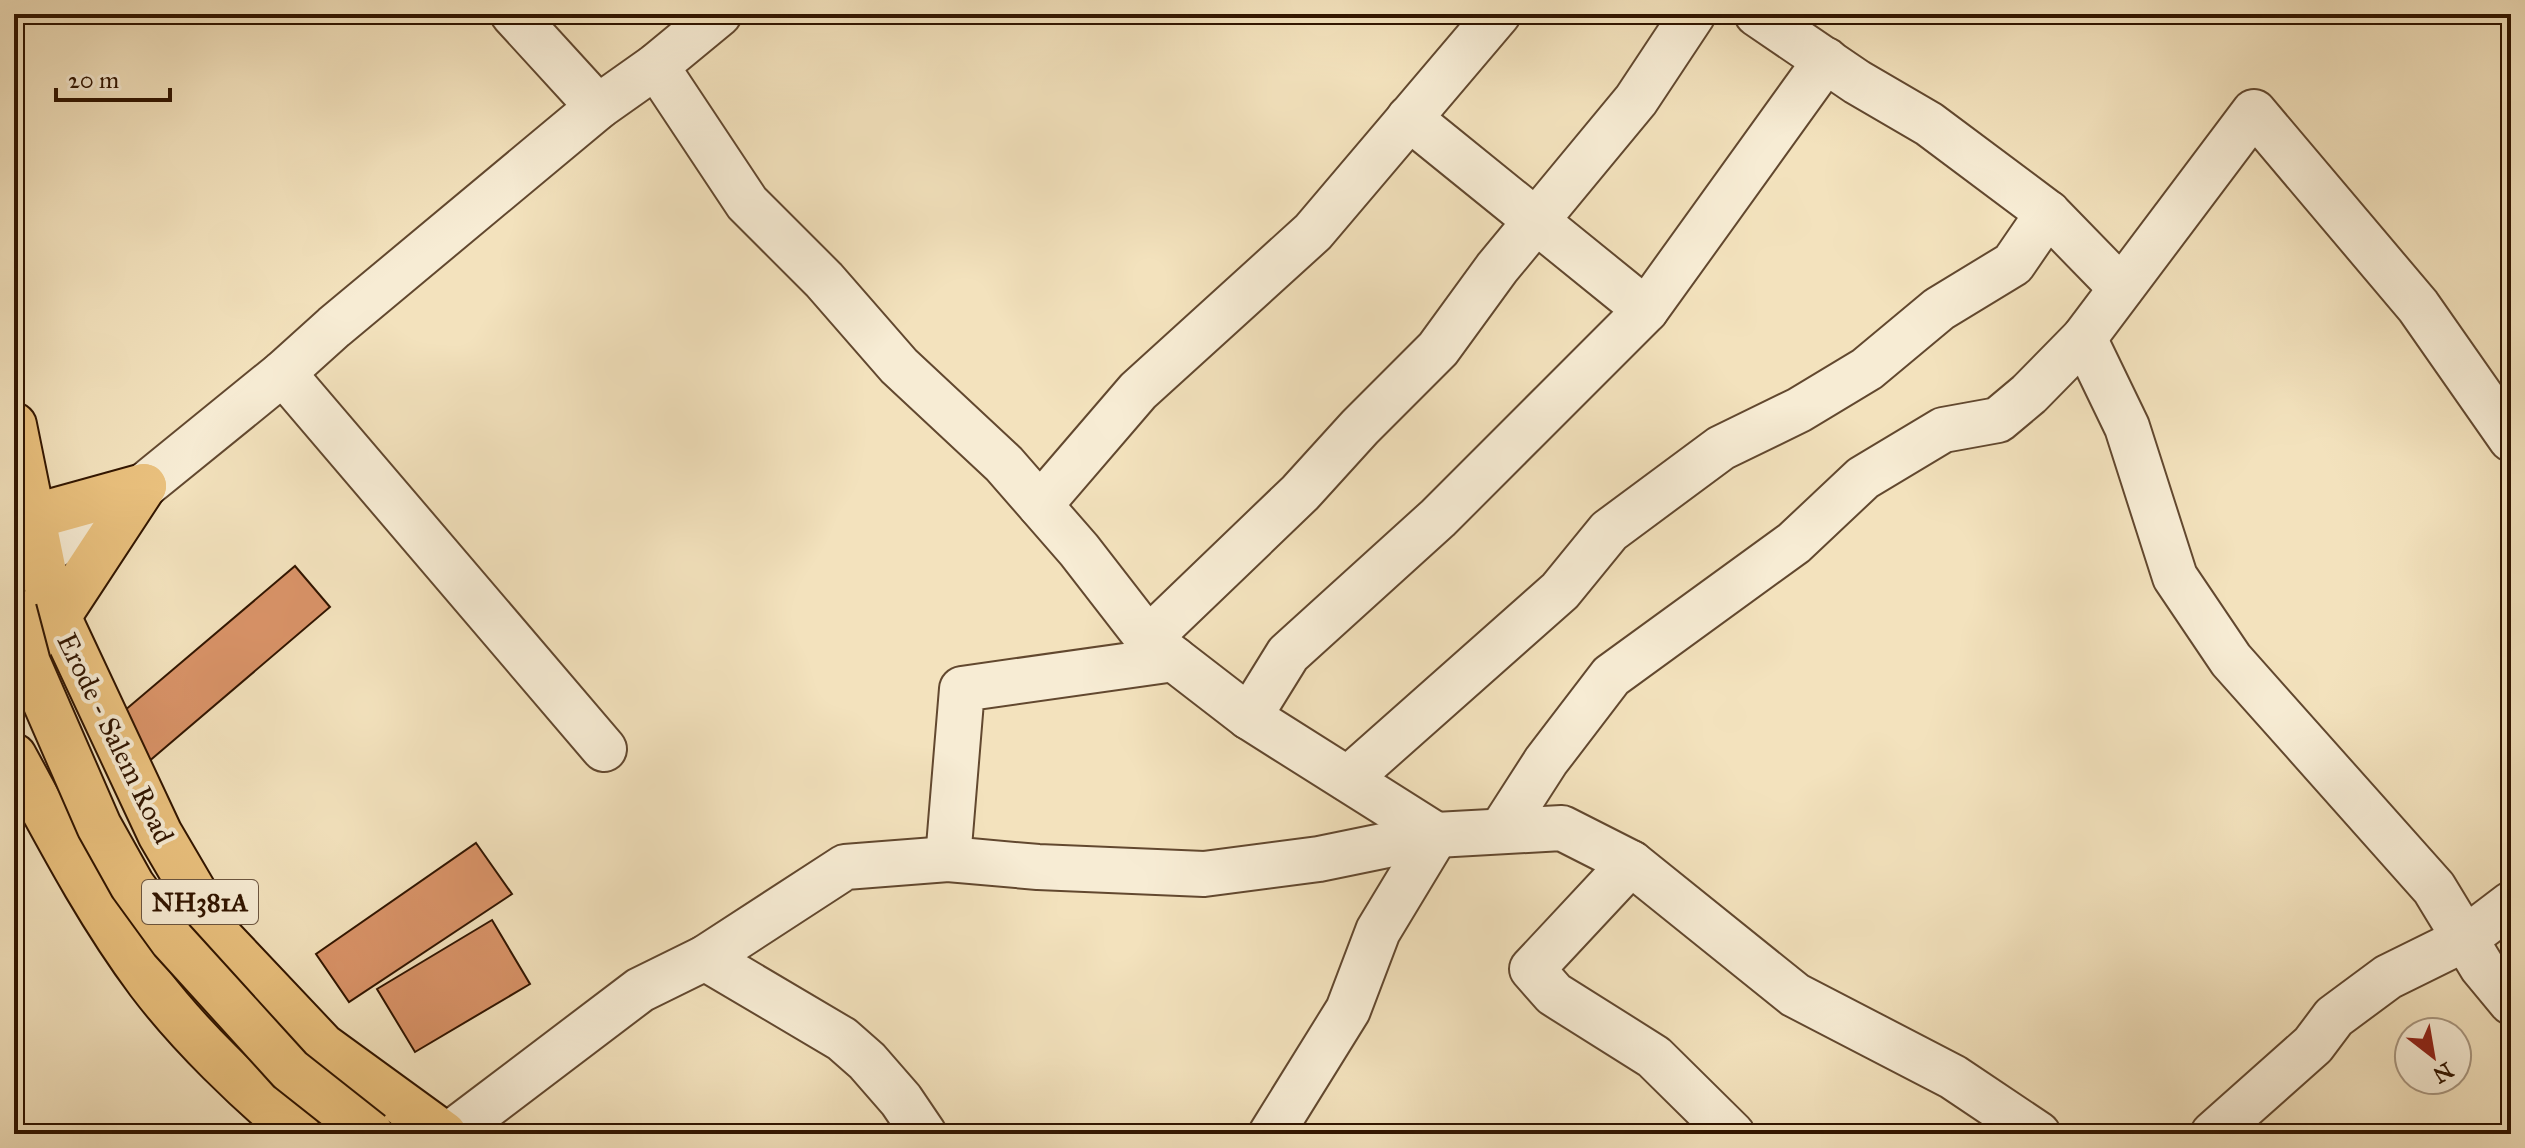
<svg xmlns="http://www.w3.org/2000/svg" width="2525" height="1148" font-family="'IM FELL Great Primer',serif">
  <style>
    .building { fill: #d99368; stroke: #311500; stroke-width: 2 }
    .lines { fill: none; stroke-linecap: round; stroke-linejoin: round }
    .minor-casing { stroke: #62482f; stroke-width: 48 }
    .major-casing { stroke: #311500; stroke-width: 48 }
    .highway-casing { stroke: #311500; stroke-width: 48 }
    .minor { stroke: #f7ecd4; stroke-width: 44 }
    .major { stroke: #eac17e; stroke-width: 44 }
    .highway { stroke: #eac17e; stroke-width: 44 }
    .highway-bridge-casing { stroke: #311500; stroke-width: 48; stroke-linecap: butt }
    .highway-bridge { stroke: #eac17e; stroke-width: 44 }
    .labels { text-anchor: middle; stroke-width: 8; stroke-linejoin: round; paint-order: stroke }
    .shield { fill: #f7ecd4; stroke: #6c5640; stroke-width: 2 }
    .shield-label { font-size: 26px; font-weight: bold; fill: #311500 }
    .street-label { font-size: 28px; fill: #311500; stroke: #f7ecd4 }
  </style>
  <rect width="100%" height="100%" fill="#f3e2bd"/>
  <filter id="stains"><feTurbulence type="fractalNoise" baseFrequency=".0025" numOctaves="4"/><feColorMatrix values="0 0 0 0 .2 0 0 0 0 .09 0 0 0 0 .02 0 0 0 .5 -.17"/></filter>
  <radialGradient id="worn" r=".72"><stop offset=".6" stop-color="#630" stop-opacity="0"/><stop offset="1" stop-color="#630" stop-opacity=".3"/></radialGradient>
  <g class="building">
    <path d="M 295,566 L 330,607 L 147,763 L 111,722 Z"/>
    <path d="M 476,843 L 512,894 L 349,1002 L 316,954 Z"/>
    <path d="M 492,920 L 530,984 L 415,1052 L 377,989 Z"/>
  </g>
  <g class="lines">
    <g class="minor-casing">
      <g id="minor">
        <path d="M 513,14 L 598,107"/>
        <path d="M 1757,14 L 1857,82 L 1929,124 L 2048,213 L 2121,288"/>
        <path d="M 656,66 L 747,203 L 824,280 L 899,366 L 1004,464 L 1079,550 L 1148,639 L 1249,717 L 1436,835 L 1378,931 L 1348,1010 L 1271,1134"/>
        <path d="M 1409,118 L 1646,310"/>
        <path d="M 2084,338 L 2127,427 L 2175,577 L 2231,660 L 2434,888 L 2482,967 L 2511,1002"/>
        <path d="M 283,373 L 604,749"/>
        <path d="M 1040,505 L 1138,391 L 1313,232 L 1498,14"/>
        <path d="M 40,555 L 144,486 L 283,373 L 334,327 L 598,107 L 656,66 L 719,14"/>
        <path d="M 1148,639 L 1300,493 L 1360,427 L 1438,349 L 1497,268 L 1636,100 L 1693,14"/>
        <path d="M 1249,717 L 1288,654 L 1438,518 L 1646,310 L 1826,60"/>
        <path d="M 1348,779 L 1560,591 L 1609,531 L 1721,448 L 1799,410 L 1867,369 L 1939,309 L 2013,264 L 2048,213"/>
        <path d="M 1501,831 L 1546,761 L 1611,676 L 1794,543 L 1863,478 L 1943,430 L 1998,420 L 2029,394 L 2084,338 L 2254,112 L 2418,306 L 2511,439"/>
        <path d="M 948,859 L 962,689 L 1174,659"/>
        <path d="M 1631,863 L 1532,969 L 1554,994 L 1654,1057 L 1732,1134"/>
        <path d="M 705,958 L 842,1039 L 867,1061 L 901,1100 L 924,1134"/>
        <path d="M 450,1134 L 640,990 L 705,958 L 845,867 L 948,859 L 1038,867 L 1204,874 L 1319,859 L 1436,835 L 1562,828 L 1631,863 L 1795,995 L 1953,1077 L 2038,1134"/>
        <path d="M 2213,1134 L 2313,1045 L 2334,1017 L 2388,977 L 2465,939 L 2511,904"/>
      </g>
    </g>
    <g class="major-casing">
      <g id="major">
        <path d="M 14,532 L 32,517 L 144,486"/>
        <path d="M 34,640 L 58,617 L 144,486"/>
      </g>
    </g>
    <g class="highway-casing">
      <g id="highway">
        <path d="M 14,425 L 49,597 L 160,834 L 221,938 L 323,1046 L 444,1134"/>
        <path d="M 14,756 C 56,833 96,911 149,982 C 189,1035 248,1092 299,1134"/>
      </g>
    </g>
    <use href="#minor" class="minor"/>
    <use href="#major" class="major"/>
    <use href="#highway" class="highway"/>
    <g class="highway-bridge-casing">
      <path id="highway-bridge" d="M 14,610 L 28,663 L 99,826 L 132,885 L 172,940 L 290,1070 L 371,1134"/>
    </g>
    <use href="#highway-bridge" class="highway-bridge"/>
  </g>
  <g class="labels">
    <rect class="shield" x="142" y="880" width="116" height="44" rx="6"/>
    <g class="shield-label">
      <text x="200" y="911">NH381A</text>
    </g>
    <g class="street-label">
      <text transform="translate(116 738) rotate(64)" y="10">Erode - Salem Road</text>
    </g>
  </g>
  <rect width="2525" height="1148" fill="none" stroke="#f3e2bd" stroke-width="48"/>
  <rect x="16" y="16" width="2493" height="1116" fill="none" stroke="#311500" stroke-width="4"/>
  <rect x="24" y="24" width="2477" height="1100" fill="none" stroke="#311500" stroke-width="2"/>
  <g transform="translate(2433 1056) rotate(149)"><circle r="38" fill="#f7ecd4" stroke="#a8967f" stroke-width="2"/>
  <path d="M0-6L14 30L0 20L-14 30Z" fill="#8f2418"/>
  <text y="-12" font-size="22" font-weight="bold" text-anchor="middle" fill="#311500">N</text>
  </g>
  <path d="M56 88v12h114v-12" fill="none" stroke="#311500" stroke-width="4"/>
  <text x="68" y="88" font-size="24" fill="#311500" stroke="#f7ecd4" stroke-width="6" paint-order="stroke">20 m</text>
  <rect width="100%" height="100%" filter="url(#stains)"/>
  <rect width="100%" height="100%" fill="url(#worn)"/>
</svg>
